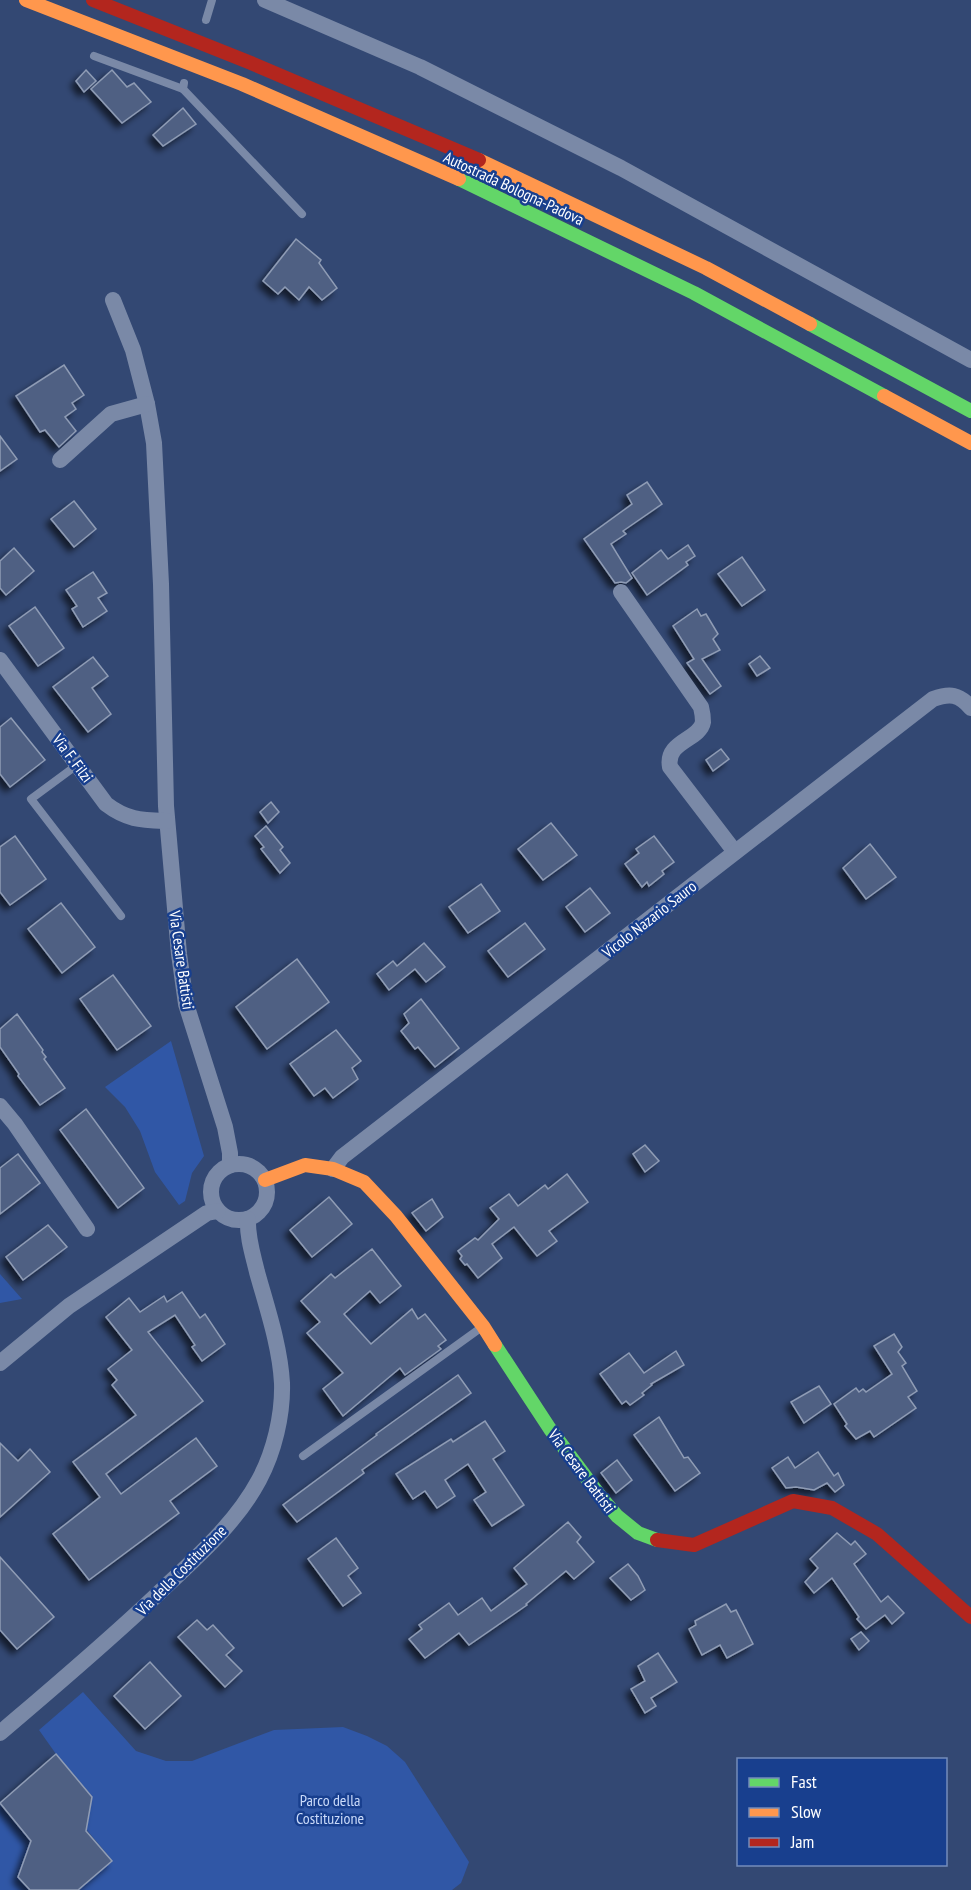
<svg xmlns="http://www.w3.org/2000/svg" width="971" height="1890" font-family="'PT Sans Narrow',sans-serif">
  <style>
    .green { fill: #3057a6 }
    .building { fill: #506183; stroke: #8f9cb5; stroke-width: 1.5; filter: url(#shadow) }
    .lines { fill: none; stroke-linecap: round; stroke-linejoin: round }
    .lane { stroke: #7a89a7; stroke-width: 8 }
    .street { stroke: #7a89a7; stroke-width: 16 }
    .fast { stroke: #63d668; stroke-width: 14 }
    .slow { stroke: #ff974d; stroke-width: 14 }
    .jam { stroke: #b3261e; stroke-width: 14 }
    .labels { text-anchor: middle; stroke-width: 5; stroke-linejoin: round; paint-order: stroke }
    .street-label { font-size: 16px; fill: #fff; stroke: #183f8e }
    .park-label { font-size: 16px; fill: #cbdbfa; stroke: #183f8e }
  </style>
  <defs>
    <filter id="shadow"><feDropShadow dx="-5" dy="5" stdDeviation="3" flood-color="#0009"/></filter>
  </defs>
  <rect width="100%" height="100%" fill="#334873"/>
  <g class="green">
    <path d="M 171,1041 L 204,1156 L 192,1173 L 185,1201 L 179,1205 L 155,1172 L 140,1131 L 125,1107 L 105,1087 Z"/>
    <path d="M 0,1274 L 22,1299 L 0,1303 Z"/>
    <path d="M 83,1692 L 136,1751 L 166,1761 L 192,1761 L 274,1730 L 343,1727 L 367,1736 L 387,1746 L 405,1762 L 469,1862 L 461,1883 L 452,1890 L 78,1890 L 112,1860 L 86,1829 L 92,1796 L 56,1754 L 39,1730 Z"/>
    <path d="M 0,1805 L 31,1841 L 18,1877 L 30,1890 L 0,1890 Z"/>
  </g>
  <g class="building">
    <path d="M 86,70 L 96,81 L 84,92 L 76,81 Z"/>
    <path d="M 112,70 L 127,87 L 134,83 L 151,102 L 122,123 L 91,89 Z"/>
    <path d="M 183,108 L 196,124 L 163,146 L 153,135 Z"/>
    <path d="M 296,239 L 321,260 L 319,263 L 337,288 L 322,300 L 309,287 L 299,300 L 285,287 L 278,294 L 263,281 Z"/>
    <path d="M 64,365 L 84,395 L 72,403 L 76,409 L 65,417 L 76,431 L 59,447 L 45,430 L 40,432 L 16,396 Z"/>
    <path d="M 0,436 L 17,459 L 0,471 Z"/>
    <path d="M 647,482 L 662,504 L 623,531 L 626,534 L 611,544 L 632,578 L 626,583 L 621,582 L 615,583 L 584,539 L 632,504 L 627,495 Z"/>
    <path d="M 74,501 L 96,529 L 74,547 L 51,519 Z"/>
    <path d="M 688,545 L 695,556 L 686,562 L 688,565 L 647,595 L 632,573 L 661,550 L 668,559 Z"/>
    <path d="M 14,548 L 34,571 L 6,595 L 0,588 L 0,561 Z"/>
    <path d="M 742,557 L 765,590 L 742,606 L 718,574 Z"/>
    <path d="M 93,572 L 107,593 L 98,598 L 107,611 L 83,627 L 72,609 L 77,606 L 66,590 Z"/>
    <path d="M 35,607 L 64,648 L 38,666 L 9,626 Z"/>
    <path d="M 697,609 L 701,616 L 706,614 L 718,634 L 713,639 L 720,650 L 702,659 L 721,686 L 710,694 L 687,663 L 694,659 L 673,626 Z"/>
    <path d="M 760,656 L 770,668 L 757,676 L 749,664 Z"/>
    <path d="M 93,657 L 108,676 L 92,688 L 111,714 L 88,732 L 53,687 Z"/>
    <path d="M 11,718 L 45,760 L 10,787 L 0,774 L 0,727 Z"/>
    <path d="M 721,749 L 729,759 L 713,771 L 706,760 Z"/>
    <path d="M 271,802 L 279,812 L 268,823 L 260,812 Z"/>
    <path d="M 551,823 L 577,855 L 543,880 L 518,849 Z"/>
    <path d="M 266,826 L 283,847 L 280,850 L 290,863 L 280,873 L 261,849 L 264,847 L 255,836 Z"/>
    <path d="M 15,836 L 46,879 L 10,905 L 0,892 L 0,847 Z"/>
    <path d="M 654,836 L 674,862 L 662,871 L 664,874 L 649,886 L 647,882 L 642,887 L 625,864 L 639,853 L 636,849 Z"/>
    <path d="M 870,844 L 896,877 L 866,899 L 843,868 Z"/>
    <path d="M 481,884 L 500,911 L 468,933 L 449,907 Z"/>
    <path d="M 590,888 L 610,913 L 585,932 L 566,907 Z"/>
    <path d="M 61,903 L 95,947 L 62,973 L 28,929 Z"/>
    <path d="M 525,923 L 545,949 L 508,977 L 488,951 Z"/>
    <path d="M 424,943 L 445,967 L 426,982 L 415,969 L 389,990 L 377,974 L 393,961 L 397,966 Z"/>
    <path d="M 297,959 L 329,1002 L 267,1049 L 236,1007 Z"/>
    <path d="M 113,975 L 151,1026 L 117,1050 L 80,999 Z"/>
    <path d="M 421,999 L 459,1048 L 435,1067 L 418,1047 L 415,1049 L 401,1031 L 409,1023 L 404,1014 Z"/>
    <path d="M 17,1014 L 43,1050 L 42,1052 L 46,1057 L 44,1059 L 65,1088 L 40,1105 L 18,1076 L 19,1074 L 0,1047 L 0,1029 Z"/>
    <path d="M 336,1030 L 361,1061 L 352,1068 L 358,1079 L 333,1098 L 325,1088 L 314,1096 L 290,1064 Z"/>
    <path d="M 86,1109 L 144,1188 L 118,1208 L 60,1130 Z"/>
    <path d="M 645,1145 L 659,1161 L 645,1172 L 633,1154 Z"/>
    <path d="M 18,1154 L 40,1183 L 0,1214 L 0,1168 Z"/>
    <path d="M 567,1174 L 588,1202 L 549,1231 L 557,1241 L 537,1256 L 514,1227 L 492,1244 L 502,1258 L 478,1278 L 467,1264 L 465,1265 L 460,1259 L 462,1256 L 458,1251 L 475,1238 L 478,1240 L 499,1219 L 490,1208 L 509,1194 L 518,1206 L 545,1185 L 548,1189 Z"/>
    <path d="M 329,1197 L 352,1224 L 312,1257 L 290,1230 Z"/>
    <path d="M 432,1199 L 443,1217 L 426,1231 L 412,1213 Z"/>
    <path d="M 48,1225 L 67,1247 L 23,1280 L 6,1257 Z"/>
    <path d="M 372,1249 L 401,1286 L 380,1303 L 370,1291 L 344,1314 L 371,1344 L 412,1309 L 418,1319 L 425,1314 L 446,1340 L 438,1346 L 441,1349 L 405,1375 L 400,1368 L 343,1416 L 323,1389 L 343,1373 L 307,1333 L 320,1322 L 301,1301 L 331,1274 L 335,1278 Z"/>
    <path d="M 182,1292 L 200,1318 L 205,1314 L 225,1344 L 202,1361 L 192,1347 L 195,1345 L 175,1315 L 148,1332 L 203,1401 L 106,1474 L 121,1494 L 196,1438 L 217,1466 L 170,1501 L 179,1513 L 89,1580 L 53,1534 L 100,1497 L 73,1462 L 136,1415 L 112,1385 L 117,1380 L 108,1369 L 132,1350 L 106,1317 L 129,1298 L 140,1312 L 164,1296 L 167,1302 Z"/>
    <path d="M 894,1334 L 902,1347 L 898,1352 L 906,1363 L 902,1366 L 917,1391 L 908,1397 L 916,1408 L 874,1437 L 870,1431 L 856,1439 L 845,1426 L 847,1424 L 834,1404 L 856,1388 L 859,1392 L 863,1389 L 866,1392 L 892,1374 L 874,1346 Z"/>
    <path d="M 676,1351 L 684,1365 L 651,1384 L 652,1385 L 642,1393 L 644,1395 L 630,1405 L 626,1401 L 622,1404 L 600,1374 L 629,1353 L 644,1373 Z"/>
    <path d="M 458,1375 L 471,1393 L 362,1470 L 364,1473 L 297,1522 L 283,1505 L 377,1435 L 376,1434 Z"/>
    <path d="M 819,1386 L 831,1404 L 804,1423 L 791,1402 Z"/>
    <path d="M 659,1417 L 684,1458 L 688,1457 L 700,1473 L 675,1491 L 634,1435 Z"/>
    <path d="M 485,1421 L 505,1451 L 493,1459 L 524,1505 L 492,1526 L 474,1500 L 486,1492 L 468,1464 L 445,1480 L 455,1496 L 437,1508 L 425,1491 L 413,1499 L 396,1474 L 451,1439 L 453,1442 Z"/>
    <path d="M 0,1443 L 18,1461 L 30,1449 L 50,1472 L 0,1517 Z"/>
    <path d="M 818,1452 L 834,1476 L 838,1473 L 844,1485 L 835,1492 L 827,1483 L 814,1490 L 796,1487 L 786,1488 L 772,1468 L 788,1457 L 795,1468 Z"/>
    <path d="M 617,1460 L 632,1480 L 616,1493 L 601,1473 Z"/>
    <path d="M 568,1522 L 581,1537 L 577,1542 L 594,1562 L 574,1579 L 566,1571 L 526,1604 L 527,1605 L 469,1645 L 459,1633 L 425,1658 L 409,1639 L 422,1629 L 419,1625 L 449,1603 L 458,1615 L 482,1598 L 491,1611 L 527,1584 L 514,1568 Z"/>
    <path d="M 837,1533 L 851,1545 L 855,1541 L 866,1554 L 854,1564 L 881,1602 L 888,1596 L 904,1613 L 892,1624 L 885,1615 L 866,1629 L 857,1619 L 859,1617 L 832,1578 L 814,1593 L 805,1582 L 818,1568 L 810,1559 Z"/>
    <path d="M 336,1538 L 358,1568 L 348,1576 L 361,1593 L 343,1606 L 308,1559 Z"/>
    <path d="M 0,1557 L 54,1617 L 17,1649 L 0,1630 Z"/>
    <path d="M 628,1564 L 638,1576 L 645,1590 L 631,1600 L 610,1578 Z"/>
    <path d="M 726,1604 L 731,1612 L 736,1610 L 753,1644 L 727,1658 L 720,1645 L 702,1655 L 689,1629 L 696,1625 L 695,1621 Z"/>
    <path d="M 197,1620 L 207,1630 L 213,1625 L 234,1648 L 226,1655 L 242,1671 L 225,1687 L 178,1637 Z"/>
    <path d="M 861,1632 L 869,1641 L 859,1650 L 851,1639 Z"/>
    <path d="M 658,1653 L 677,1682 L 651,1698 L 656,1706 L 645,1713 L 631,1689 L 645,1681 L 638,1666 Z"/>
    <path d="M 150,1662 L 181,1696 L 145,1729 L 114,1696 Z"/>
    <path d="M 56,1754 L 92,1797 L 86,1831 L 112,1861 L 78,1890 L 30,1890 L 18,1877 L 31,1841 L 0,1803 Z"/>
  </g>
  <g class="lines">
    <g class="lane">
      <path d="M 206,20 L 212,0"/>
      <path d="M 94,56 L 183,89"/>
      <path d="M 184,83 L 183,89 L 302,214"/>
      <path d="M 77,765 L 31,799 L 121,916"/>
      <path d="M 303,1456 L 482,1327"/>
    </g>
    <g class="street">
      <path d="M 265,0 L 420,67 L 621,168 L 971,360"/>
      <path d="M 113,300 L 133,350 L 147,404 L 154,443 L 161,584 L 166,806 L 179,954 L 186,1004 L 225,1127 L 230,1153 L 230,1165"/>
      <path d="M 60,460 L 111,414 L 147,404"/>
      <path d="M 621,592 L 701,707 C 702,711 703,718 703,722 C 700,740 665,741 670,767 L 735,852"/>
      <path d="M 0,660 L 106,804 C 127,820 141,820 167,821"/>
      <path d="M 0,1106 L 15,1124 L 87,1229"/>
      <circle cx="239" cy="1192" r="28"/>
      <path d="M 333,1169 L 342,1157 L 933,699 C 950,693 959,694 971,708"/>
      <path d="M 0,1363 L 69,1306 L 207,1213 L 218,1211"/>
      <path d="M 0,1733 C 55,1686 111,1639 163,1589 C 198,1556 236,1523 259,1480 C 274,1452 283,1415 282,1383 C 280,1346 267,1308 257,1272 C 253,1255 247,1237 248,1219"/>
    </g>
    <g class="fast">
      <path d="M 459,179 L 694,293 L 884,396"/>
      <path d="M 810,324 L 971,411"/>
      <path d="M 495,1345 L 550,1429 L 600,1496 L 617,1516 L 638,1533 L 657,1540"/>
    </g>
    <g class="slow">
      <path d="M 26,0 L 242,84 L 459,179"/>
      <path d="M 479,160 L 706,268 L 810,324"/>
      <path d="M 884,396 L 971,443"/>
      <path d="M 265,1180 L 305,1165 L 333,1169 L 364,1182 L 396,1216 L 483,1326 L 495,1345"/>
    </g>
    <g class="jam">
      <path d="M 93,0 L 251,63 L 479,160"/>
      <path d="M 657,1540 L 694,1545 L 793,1501 L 832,1508 L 877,1534 L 971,1617"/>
    </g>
  </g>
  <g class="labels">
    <g class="street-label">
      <text transform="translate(514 188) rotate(25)" y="6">Autostrada Bologna-Padova</text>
      <text transform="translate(73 758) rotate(53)" y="6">Via F. Filzi</text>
      <text transform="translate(649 919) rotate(-38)" y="6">Vicolo Nazario Sauro</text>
      <text transform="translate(182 960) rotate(82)" y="6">Via Cesare Battisti</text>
      <text transform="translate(582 1471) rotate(53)" y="6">Via Cesare Battisti</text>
      <text transform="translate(181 1570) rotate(-45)" y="6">Via della Costituzione</text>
    </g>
    <g class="park-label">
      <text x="330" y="1806">Parco della<tspan x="330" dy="18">Costituzione</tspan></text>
    </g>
  </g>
  <rect x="737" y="1758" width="210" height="108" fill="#183f8e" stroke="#748cbb" stroke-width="1.5"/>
  <rect x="749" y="1778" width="30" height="9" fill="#63d668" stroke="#748cbb" stroke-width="1.5"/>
  <text x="791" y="1788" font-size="18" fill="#ffffff">Fast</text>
  <rect x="749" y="1808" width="30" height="9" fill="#ff974d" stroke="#748cbb" stroke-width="1.5"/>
  <text x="791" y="1818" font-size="18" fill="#ffffff">Slow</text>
  <rect x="749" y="1838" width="30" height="9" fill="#b3261e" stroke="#748cbb" stroke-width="1.5"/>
  <text x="791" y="1848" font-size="18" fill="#ffffff">Jam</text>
</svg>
